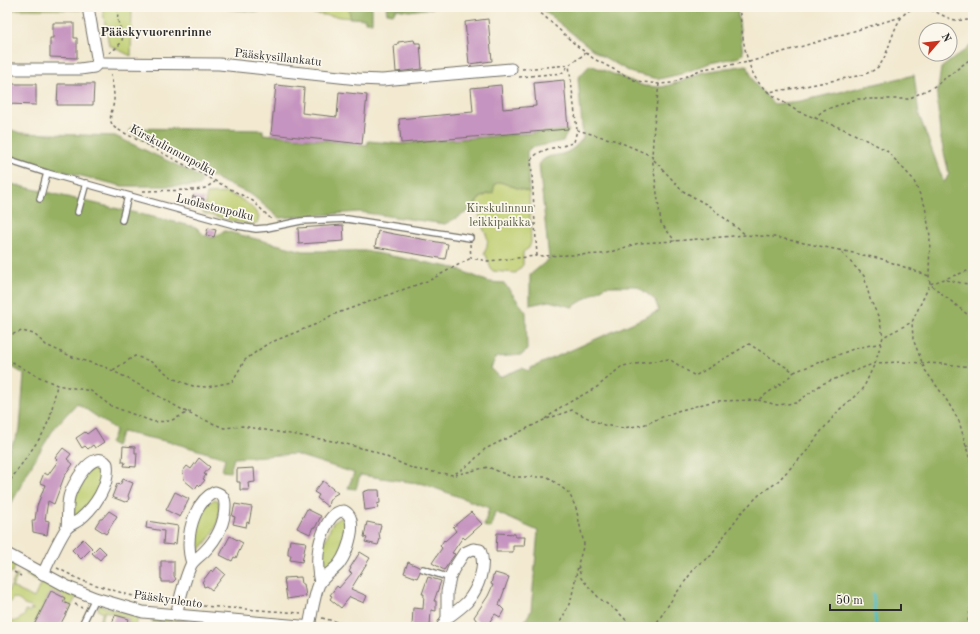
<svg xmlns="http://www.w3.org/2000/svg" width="980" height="634" font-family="'Old Standard TT',serif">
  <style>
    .green { fill: #bfce71; stroke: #757c4e }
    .forest { fill: #97b163; stroke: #616e47 }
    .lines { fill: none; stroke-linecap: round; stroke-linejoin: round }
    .stream { stroke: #4cbbc2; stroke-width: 3 }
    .building { fill: #c694c0 }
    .lane-casing { stroke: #716e65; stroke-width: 8 }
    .street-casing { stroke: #716e65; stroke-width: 13 }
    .path { stroke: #716e65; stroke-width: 1.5; stroke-dasharray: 3 3; stroke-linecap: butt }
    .lane { stroke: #fff; stroke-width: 5.5 }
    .street { stroke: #fff; stroke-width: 11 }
    .labels { text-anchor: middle; stroke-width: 3.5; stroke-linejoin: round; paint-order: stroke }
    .street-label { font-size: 12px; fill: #2b2b2b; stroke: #fbf7ec }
    .park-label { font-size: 12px; fill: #575c40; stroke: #fbf7ec }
    .neighbourhood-label { font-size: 13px; font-weight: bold; fill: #2b2b2b; stroke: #fbf7ec }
  </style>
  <rect width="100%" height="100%" fill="#fbf7ec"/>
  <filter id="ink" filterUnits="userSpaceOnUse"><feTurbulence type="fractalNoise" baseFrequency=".025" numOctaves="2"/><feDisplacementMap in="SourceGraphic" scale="8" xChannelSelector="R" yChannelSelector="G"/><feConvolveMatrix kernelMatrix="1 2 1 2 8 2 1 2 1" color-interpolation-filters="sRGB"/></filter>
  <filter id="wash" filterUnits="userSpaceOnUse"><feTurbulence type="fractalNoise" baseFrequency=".012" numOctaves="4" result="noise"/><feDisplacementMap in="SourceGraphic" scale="16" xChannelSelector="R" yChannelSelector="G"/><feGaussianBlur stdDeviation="0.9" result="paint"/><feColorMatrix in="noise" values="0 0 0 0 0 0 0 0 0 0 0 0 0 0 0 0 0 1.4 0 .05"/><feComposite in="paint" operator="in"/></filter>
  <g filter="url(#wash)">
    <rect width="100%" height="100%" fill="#f2e9d0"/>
    <g class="green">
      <path d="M 7,7 L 81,7 L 81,10 L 28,9 L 7,10 Z"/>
      <path d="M 102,7 L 132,7 L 131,56 L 109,45 Z"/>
      <path d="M 307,7 L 349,7 L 350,18 L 307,13 Z"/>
      <path d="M 500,182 L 529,192 L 531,242 L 529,248 L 523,252 L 523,265 L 516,273 L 493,271 L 491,269 L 486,255 L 484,254 C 487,247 489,241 486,234 C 484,229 482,229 483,224 L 475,205 C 479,198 485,195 492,193 L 495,184 Z"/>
      <path d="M 226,193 C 241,199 250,202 259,217 L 257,223 L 245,224 L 203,213 L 207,194 Z"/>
      <path d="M 97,466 L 101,466 L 104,469 L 96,495 L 75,518 L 73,517 L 74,494 L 90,469 Z"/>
      <path d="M 215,499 L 219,502 C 220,529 213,534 197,553 L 195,552 C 190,534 198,508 215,499 Z"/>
      <path d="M 339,518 L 344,518 L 347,521 L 348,530 L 340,555 L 325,572 L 323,571 L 321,551 L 332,524 Z"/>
      <path d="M 7,559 L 16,564 L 12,573 L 7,571 Z"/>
      <path d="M 28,571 L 53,585 L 77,596 L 69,610 L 51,591 L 33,627 L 7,627 L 7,620 C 15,624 19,619 25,615 L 25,610 L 30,612 L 31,609 L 34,610 L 31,607 L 24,605 C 23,602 16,598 13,598 L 9,604 L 7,604 L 7,594 L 16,575 L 18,576 L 12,587 L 34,598 L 41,583 L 26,575 Z"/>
      <path d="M 99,605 L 139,617 L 135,627 L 132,627 L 132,625 L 128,624 L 129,619 L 105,611 L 99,627 L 96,627 L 103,613 L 98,610 Z"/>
      <path d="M 152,618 L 207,622 L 206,627 L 169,627 L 169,624 L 152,622 Z"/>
    </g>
    <g class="forest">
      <path d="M 228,7 L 307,7 L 307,13 L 259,8 L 259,12 L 228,9 Z"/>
      <path d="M 349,7 L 372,7 L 372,22 L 365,22 L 365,19 L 350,18 Z"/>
      <path d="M 386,7 L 441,7 L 409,11 L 396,9 L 393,14 L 387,13 Z"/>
      <path d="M 539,7 L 737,7 L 743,54 L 740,57 L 710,63 L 681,74 L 659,79 L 632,73 L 597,53 Z"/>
      <path d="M 973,44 L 973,627 L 521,627 L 531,611 L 538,531 L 495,512 L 491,528 L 484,526 L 489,508 L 424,484 L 360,475 L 356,489 L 348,488 L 354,473 L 294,454 L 234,458 L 230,472 L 222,471 L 225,458 L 174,443 L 122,432 L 116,446 L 110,443 L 116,430 L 77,403 L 55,427 L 32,464 L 7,512 L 7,455 L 20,429 L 24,374 L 7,364 L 7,183 L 196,227 L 204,235 L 213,238 L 225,231 L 303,251 L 365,251 L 455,268 L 489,282 L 504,283 L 526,312 L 527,350 L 522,355 L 496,357 L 491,368 L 500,377 L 522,368 L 529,371 L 531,368 L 659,311 L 655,300 L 637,286 L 606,286 L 572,307 L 549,301 L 530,305 L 530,275 L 549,259 L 539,164 C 546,154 555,157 565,153 C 573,150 578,144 583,138 L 578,78 L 590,65 L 644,86 L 662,87 L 680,82 L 704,72 L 747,65 L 755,84 L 774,104 L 801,101 L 914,75 L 919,115 L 944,183 L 949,174 L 940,135 L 937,97 L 941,68 Z"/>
      <path d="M 7,128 L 20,133 L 115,136 L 189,171 L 200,178 L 201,182 L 199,186 L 122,186 L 25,162 L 7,153 Z"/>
      <path d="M 130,128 L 263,130 L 263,134 L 368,145 L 368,141 L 401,144 L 569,130 L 563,141 L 530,148 L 527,152 L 529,192 L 500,182 L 495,184 L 493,193 L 487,194 L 480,198 L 469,211 L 445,224 L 359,212 L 279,218 L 252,195 L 212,177 L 130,132 Z"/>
    </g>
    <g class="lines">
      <path class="stream" d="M 873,594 L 876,627"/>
    </g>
    <g id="blocks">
      <g class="building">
        <path d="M 488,19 L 492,61 L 469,64 L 465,22 Z"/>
        <path d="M 53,23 L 74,23 L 74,38 L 77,38 L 77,58 L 50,57 L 50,38 L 53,38 Z"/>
        <path d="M 414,40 L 415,43 L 420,43 L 422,69 L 396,72 L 394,45 L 398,44 L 398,42 Z"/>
        <path d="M 564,80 L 568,129 L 401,143 L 399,119 L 473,112 L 471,88 L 501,85 L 503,109 L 536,106 L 534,83 Z"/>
        <path d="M 7,84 L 36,84 L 36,105 L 7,104 Z"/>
        <path d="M 58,84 L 94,84 L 93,105 L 57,105 Z"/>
        <path d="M 276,85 L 304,88 L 302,113 L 337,117 L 339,92 L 367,95 L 362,144 L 271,134 Z"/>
        <path d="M 193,196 L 204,199 L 202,207 L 191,204 Z"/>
        <path d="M 343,225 L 344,241 L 299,244 L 298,228 Z"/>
        <path d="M 208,228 L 216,230 L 214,237 L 206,235 Z"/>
        <path d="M 378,231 L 448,244 L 445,259 L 375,247 Z"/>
        <path d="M 95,428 L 104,442 L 95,448 L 93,445 L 88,449 L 85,446 L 82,448 L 76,438 L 85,432 L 87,434 Z"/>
        <path d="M 123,446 L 135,447 L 135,453 L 137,453 L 136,467 L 124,466 L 125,462 L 122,462 Z"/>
        <path d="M 63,448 L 71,454 L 67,459 L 73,464 L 64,477 L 54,504 L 48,501 L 45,520 L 49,521 L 47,535 L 33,532 L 32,520 L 35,520 L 37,506 L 45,485 L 40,483 L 44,473 L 48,475 L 58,461 L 55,458 Z"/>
        <path d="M 199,458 L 210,467 L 204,474 L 206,475 L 203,479 L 205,480 L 200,486 L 198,484 L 195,489 L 184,480 L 183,471 L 187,466 L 191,469 Z"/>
        <path d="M 254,468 L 255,482 L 248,483 L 249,490 L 240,490 L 240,482 L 237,482 L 237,469 Z"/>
        <path d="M 123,479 L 133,483 L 128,496 L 129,498 L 128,501 L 125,502 L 112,497 L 117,484 L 120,485 Z"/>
        <path d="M 323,481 L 338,493 L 333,496 L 329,501 L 328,507 L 317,498 L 319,495 L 314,492 Z"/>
        <path d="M 369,490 L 379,490 L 380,503 L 377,504 L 378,508 L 365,510 L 363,492 Z"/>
        <path d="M 175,492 L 189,499 L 180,517 L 166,510 Z"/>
        <path d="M 235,504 L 252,507 L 249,523 L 247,522 L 246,527 L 233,524 L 235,517 L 232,516 Z"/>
        <path d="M 307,509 L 321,516 L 315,528 L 313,527 L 310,534 L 297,528 Z"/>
        <path d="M 109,511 L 117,516 L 106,534 L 95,527 L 100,519 L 102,519 Z"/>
        <path d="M 471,512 L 482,524 L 465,539 L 463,537 L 452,553 L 455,554 L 444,570 L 432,563 L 442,548 L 440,546 L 444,540 L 445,541 L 456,531 L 453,527 Z"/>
        <path d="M 147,521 L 178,526 L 176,544 L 173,543 L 173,545 L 163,544 L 164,531 L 146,528 Z"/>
        <path d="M 367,522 L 381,525 L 379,533 L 380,539 L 378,545 L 365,542 L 367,538 L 364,537 Z"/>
        <path d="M 497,533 L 515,534 L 515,537 L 525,537 L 524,546 L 513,546 L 513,552 L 496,552 Z"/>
        <path d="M 230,536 L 243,543 L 236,558 L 234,557 L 232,561 L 220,555 Z"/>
        <path d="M 83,539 L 92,548 L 81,559 L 72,550 Z"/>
        <path d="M 290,540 L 306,542 L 302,562 L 290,560 L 291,555 L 288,555 L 288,551 Z"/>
        <path d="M 99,546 L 106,553 L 100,560 L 92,553 Z"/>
        <path d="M 360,552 L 370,558 L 351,589 L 367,596 L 364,603 L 350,597 L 341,608 L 330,599 L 332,596 L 330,595 L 337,586 L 339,588 L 352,573 L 349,572 L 351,568 L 350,568 Z"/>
        <path d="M 161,561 L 174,561 L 174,576 L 176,579 L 173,582 L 162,582 L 162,579 L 161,579 Z"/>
        <path d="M 408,562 L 419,567 L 420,572 L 417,578 L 404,573 Z"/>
        <path d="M 217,567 L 225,574 L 212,590 L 207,586 L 204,587 L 203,583 L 202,582 L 211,570 L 213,572 Z"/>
        <path d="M 495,573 L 509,577 L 499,605 L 504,610 L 500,617 L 495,614 L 486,627 L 476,620 L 474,617 L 488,596 L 493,585 L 491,584 L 493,576 L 494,576 Z"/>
        <path d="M 301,577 L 302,584 L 304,584 L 306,596 L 287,599 L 284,578 Z"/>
        <path d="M 428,577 L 441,581 L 434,601 L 436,601 L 436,611 L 431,610 L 430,626 L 412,627 L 413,608 L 423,609 L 424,594 L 422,594 Z"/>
        <path d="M 51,591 L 65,598 L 63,602 L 70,605 L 66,614 L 59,627 L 33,627 Z"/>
        <path d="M 115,615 L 129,619 L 126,627 L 111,627 Z"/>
      </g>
    </g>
  </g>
  <g filter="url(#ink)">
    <use href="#blocks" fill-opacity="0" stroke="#716e65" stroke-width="1"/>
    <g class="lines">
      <g class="lane-casing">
        <g id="lane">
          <path d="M 7,160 L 47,173 L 238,226 L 256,229 L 267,228 L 301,221 L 347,219 L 470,238"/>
          <path d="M 7,168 L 9,161"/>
          <path d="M 40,199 L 47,173"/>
          <path d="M 78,212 L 86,183"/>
          <path d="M 122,220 L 128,196"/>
          <path d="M 423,569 L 450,578"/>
          <path d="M 81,627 L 95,598"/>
        </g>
      </g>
      <g class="street-casing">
        <g id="street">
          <path d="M 88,7 L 98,63"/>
          <path d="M 98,63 L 219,64 L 358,79 L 382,80 L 511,69"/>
          <path d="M 7,69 L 80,69 L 94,67 L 98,63"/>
          <path d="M 7,554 L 70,588 L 95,598 L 143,612 L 312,627"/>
          <path d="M 43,574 C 50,559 57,543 66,529 C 69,525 75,523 79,520 C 95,507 110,485 107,464 C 93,447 72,485 69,497 C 67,507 68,517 67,528"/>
          <path d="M 176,615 C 180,599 184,580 191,565 C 194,560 200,556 204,552 C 217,539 225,524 225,505 C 225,498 222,494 215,492 C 197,500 189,526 189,544 C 189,551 190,557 192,563"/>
          <path d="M 309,626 C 312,613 314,596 319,584 C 323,577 333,571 339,564 C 347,553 360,519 344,511 C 328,510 319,541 318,554 C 317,564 318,573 320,583"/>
          <path d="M 442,627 L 447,618 L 447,592 L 450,578 L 453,570 L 464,553 L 473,549 L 480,550 C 487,566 478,589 467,602 C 461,608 454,613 447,618"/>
        </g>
      </g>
      <g class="path">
        <path d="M 531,7 L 543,15 L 576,45 L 594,59 L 636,81 L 659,84 L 672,83 L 702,69 L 749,62 L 901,17"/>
        <path d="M 739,7 C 742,30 744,64 759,83 C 761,86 765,89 768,92 L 790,89 L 862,75 C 868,73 874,71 879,66 C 892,51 893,11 916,8 C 928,6 940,15 951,19 C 958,21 966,20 973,20"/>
        <path d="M 905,7 L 910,10"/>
        <path d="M 109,53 C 135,36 115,33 118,11 L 123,7"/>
        <path d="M 522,69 L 569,65 L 586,53"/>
        <path d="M 111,74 C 112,82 114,89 114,97 C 115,108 105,119 115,128 L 253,201 L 271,219"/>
        <path d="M 519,77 L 562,73 L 569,65"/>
        <path d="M 659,84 L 654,125 L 652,156 L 661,223 L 675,241"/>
        <path d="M 768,92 L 797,111 L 846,130 L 886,150 L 913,179 L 925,206 L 930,236 L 929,276 L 930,284 L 973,319"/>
        <path d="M 814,118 L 824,110 L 857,99 L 908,99 L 935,86 L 973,57"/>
        <path d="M 577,130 L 617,141 L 652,156"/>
        <path d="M 654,160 L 683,191 L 709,206 L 746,235"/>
        <path d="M 143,191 L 196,190 L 205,188 L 215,182"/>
        <path d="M 470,244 L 471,258 L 488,261 L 537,256 L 604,254 L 639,243 L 675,241 L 746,235 L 774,237 L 839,250 L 864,276 L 870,299 L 879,318 L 883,337"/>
        <path d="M 839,250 L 882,259 L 929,276"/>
        <path d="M 537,256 L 531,160 C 541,146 560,149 574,142 L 577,130 L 569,65"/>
        <path d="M 973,269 L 930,284 L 912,322 L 913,339 L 925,370 L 946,399 L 959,421 L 973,471"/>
        <path d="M 946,280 L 973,285"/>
        <path d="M 7,334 L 10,335 L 22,331 L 34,334 L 46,345 L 75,358 L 105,367 L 127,378 L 188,413 L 224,428 L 242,426 L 338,442 L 373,451 L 414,469 L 453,475 L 470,464 L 485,449 L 544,420 L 572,410 L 590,419 L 604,425 L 623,428 L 643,425 L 677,411 L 715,401 L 758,400 L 786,380 L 794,372"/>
        <path d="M 7,359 L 35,375 L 57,385 L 91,391 L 111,406 L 154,422 L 170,421 L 191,411"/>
        <path d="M 113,370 L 135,356 L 150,361 L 174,379 L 193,386 L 207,387 L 232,382 L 245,360 L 267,344 L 319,323 L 332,315 L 430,280 L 471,258"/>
        <path d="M 758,400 L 777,405 L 796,403 L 822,384 L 875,363 L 903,362 L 944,364 L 973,367"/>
        <path d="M 545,419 L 561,407 L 597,387 L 622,366 L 669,359 L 695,376 L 749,344 L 794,372 L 856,348 L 882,343"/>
        <path d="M 966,447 L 973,440"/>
        <path d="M 455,475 L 488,467 L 512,477 L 548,477 L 569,493 L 576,508 L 584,544 L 578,564 L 581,578 L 599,598 L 619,613 L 633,627"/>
        <path d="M 7,485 L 42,435 L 50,418 L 57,385"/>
        <path d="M 57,568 L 83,581 L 129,595 L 169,603"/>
        <path d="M 14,572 L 21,576"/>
        <path d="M 75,604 L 82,608"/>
        <path d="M 203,606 L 301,613"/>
        <path d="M 322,618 L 358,627"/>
        <path d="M 558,627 L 571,600 L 578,566"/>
        <path d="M 654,627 L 675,595 L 697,565 L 712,555 L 721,540 L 741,513 L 760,494 L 776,483 L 806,452 L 819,434 L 839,410 L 863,389 L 875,363 L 883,337 L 912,322"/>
        <path d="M 967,627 L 973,595"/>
      </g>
      <use href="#lane" class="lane"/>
      <use href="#street" class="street"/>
    </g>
  </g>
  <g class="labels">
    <g class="street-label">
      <text transform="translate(278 57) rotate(6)" y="4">Pääskysillankatu</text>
      <text transform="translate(173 150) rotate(28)" y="4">Kirskulinnunpolku</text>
      <text transform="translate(215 207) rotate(14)" y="4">Luolastonpolku</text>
      <text transform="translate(168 599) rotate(8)" y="4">Pääskynlento</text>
    </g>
    <g class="park-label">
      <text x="500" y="212">Kirskulinnun<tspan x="500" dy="14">leikkipaikka</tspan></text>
    </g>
    <g class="neighbourhood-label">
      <text x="156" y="36">Pääskyvuorenrinne</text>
    </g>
  </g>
  <rect width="980" height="634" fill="none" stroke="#fbf7ec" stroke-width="24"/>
  <g transform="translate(938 42) rotate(62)"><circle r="19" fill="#fbf7ec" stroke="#a8a59f"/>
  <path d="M0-3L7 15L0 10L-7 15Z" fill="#c8321e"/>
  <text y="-6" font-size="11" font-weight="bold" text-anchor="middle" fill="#2b2b2b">N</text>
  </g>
  <path d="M830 604v6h71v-6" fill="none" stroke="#2b2b2b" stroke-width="2"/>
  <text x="836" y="604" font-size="12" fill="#2b2b2b" stroke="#fbf7ec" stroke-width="3" paint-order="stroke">50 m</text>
</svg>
